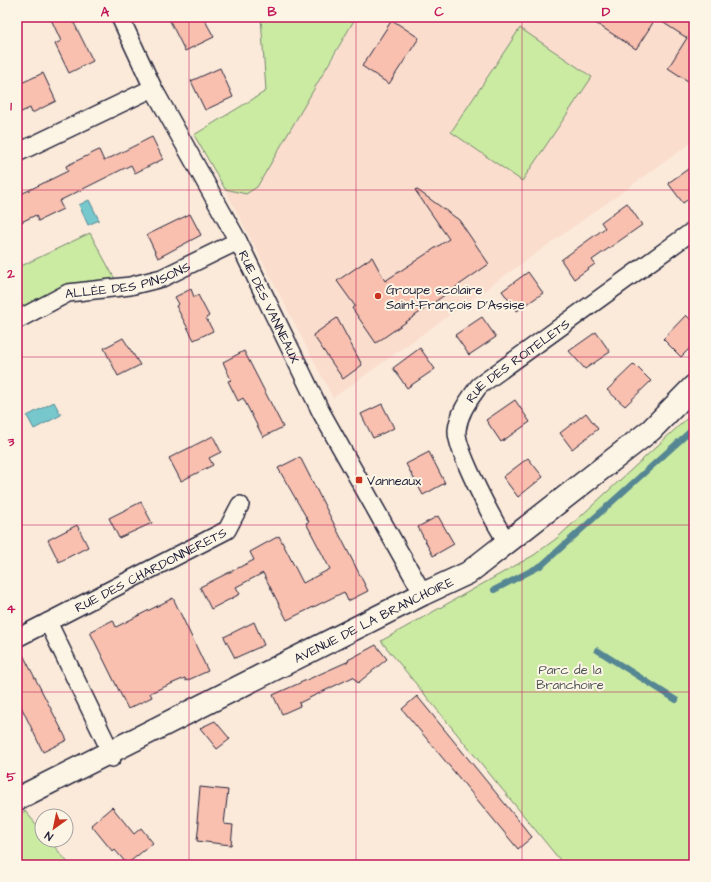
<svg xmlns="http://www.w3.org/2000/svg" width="711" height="882" font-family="'Architects Daughter',sans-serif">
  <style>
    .built { fill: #faddcd }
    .green { fill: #cbeaa2; stroke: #76866e }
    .water { fill: #76c8cd; stroke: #548693 }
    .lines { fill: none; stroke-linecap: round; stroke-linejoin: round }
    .stream { stroke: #548693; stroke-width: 6 }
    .building { fill: #f9c0b0; stroke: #22223b }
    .minor-casing { stroke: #22223b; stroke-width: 20 }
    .secondary-casing { stroke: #22223b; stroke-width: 25 }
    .minor { stroke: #fcf5e5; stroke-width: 17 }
    .secondary { stroke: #fcf5e5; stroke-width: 22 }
    .grid { fill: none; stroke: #c2185b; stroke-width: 1; stroke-opacity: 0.55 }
    .poi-dot { fill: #c8321e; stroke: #fcf5e5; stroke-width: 1.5 }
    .labels { text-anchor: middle; stroke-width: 4; stroke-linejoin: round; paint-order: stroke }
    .street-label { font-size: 13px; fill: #22223b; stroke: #fcf5e5 }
    .poi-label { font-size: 13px; fill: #22223b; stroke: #fcf5e5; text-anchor: start }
    .park-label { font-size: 13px; fill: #4c5455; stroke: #fcf5e5 }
    .neatline { fill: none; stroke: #c2185b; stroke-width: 1.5 }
    .grid-label { font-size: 13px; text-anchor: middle; font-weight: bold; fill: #c2185b }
  </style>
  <rect width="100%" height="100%" fill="#fbeada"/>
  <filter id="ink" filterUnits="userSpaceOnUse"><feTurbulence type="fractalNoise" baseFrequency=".025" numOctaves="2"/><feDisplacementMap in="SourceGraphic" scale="8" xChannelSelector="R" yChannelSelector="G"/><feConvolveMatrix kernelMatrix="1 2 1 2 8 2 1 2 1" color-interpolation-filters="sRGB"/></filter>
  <g filter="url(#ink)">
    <path class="built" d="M 356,17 L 694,17 L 694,141 L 333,398 L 225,189 L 246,194 L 335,56 Z"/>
    <g class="green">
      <path d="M 261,17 L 356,17 L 257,187 L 246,194 L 225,189 L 194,135 L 266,91 Z"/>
      <path d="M 520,28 L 592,77 L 522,181 L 451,132 Z"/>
      <path d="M 90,233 L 116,281 L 17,312 L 17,268 Z"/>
      <path d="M 694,412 L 694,865 L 564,865 L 381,641 L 534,555 L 557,538 Z"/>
      <path d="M 25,811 L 42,831 L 42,840 L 49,840 L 70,865 L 17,865 L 17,815 Z"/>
    </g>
    <g class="water">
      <path d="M 89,200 L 99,220 L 88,225 L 79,205 Z"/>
      <path d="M 54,402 L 61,415 L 34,429 L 27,416 Z"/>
    </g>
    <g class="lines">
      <g class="stream">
        <path d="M 494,590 L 542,565 L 694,428"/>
        <path d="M 597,650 L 676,700"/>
      </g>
    </g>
    <g class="building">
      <path d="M 50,17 L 71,17 L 93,61 L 69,73 L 55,44 L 61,41 Z"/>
      <path d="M 168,17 L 203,17 L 214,37 L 185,51 Z"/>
      <path d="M 586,17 L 694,17 L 694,85 L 668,68 L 687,38 L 656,18 L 636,49 Z"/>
      <path d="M 392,20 L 419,38 L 389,84 L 362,66 Z"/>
      <path d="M 220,68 L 233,97 L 205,110 L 191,81 Z"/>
      <path d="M 43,73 L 56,101 L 32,113 L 30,108 L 17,114 L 17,85 Z"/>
      <path d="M 152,137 L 163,159 L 135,173 L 131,165 L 59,201 L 63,209 L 38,221 L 36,215 L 17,224 L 17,196 L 68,171 L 66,166 L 99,150 L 104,161 Z"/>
      <path d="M 694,165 L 694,195 L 683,203 L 668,183 Z"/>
      <path d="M 416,189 L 459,220 L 489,264 L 376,343 L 352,308 L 355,306 L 337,281 L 372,257 L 385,281 L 449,239 L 415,190 Z"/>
      <path d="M 627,203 L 642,225 L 592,260 L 595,264 L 574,279 L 561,260 L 605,228 L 601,222 Z"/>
      <path d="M 190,214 L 201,235 L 158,258 L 147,235 Z"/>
      <path d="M 528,272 L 543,293 L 517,311 L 502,291 Z"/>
      <path d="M 191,289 L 194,297 L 198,295 L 209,316 L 206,318 L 213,331 L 194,340 L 176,306 L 179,304 L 175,297 Z"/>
      <path d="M 686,315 L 694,323 L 694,344 L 681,357 L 663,339 Z"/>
      <path d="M 482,317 L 496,337 L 469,355 L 455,335 Z"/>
      <path d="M 337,318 L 362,365 L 343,379 L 313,335 Z"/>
      <path d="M 596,332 L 610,352 L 585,369 L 569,351 Z"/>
      <path d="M 123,338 L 140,365 L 118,376 L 104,348 Z"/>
      <path d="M 420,348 L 435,369 L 407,388 L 393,368 Z"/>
      <path d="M 244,351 L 283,427 L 263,437 L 243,398 L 238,401 L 228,381 L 231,380 L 223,362 Z"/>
      <path d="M 634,364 L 651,381 L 625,406 L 607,390 Z"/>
      <path d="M 515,400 L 530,422 L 501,442 L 486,420 Z"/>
      <path d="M 382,404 L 394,428 L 373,438 L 361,414 Z"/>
      <path d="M 586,413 L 598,429 L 572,449 L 560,433 Z"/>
      <path d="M 213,436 L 221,452 L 209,458 L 213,465 L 181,481 L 169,458 Z"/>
      <path d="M 429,452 L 445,483 L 423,495 L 406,464 Z"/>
      <path d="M 300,457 L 368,591 L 348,601 L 344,592 L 287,620 L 263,573 L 236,587 L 240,594 L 211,609 L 200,587 L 254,560 L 250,552 L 279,536 L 303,583 L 330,569 L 306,523 L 309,522 L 278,468 Z"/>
      <path d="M 528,458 L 543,477 L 518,497 L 503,477 Z"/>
      <path d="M 141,502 L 152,523 L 119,538 L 109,518 Z"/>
      <path d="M 438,516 L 454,544 L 433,556 L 418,527 Z"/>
      <path d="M 77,525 L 88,547 L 59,562 L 48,540 Z"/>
      <path d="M 173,598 L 208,671 L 186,681 L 185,678 L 150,693 L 152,697 L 128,709 L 90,632 L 113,620 L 116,627 Z"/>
      <path d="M 254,622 L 264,645 L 235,658 L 224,637 Z"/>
      <path d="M 376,645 L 387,659 L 358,683 L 353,677 L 299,703 L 300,706 L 282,714 L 273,695 L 349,661 L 348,660 Z"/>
      <path d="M 19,647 L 67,740 L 43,752 L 17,698 L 17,648 Z"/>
      <path d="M 417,696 L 532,837 L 518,849 L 402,709 Z"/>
      <path d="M 215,721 L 230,739 L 217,749 L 200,728 Z"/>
      <path d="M 200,787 L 228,790 L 224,824 L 233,825 L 231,845 L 197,841 L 199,822 L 197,822 Z"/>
      <path d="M 112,807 L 134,834 L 141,828 L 153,843 L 127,864 L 115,850 L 113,852 L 91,825 Z"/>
    </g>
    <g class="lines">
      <g class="minor-casing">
        <g id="minor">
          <path id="s1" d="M 120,17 L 153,88 L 238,241 L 321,412 L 423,594"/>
          <path d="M 17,153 L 153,88"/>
          <path id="s2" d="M 17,320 L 68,293 L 130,286 L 162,278 L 238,241"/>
          <path id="s3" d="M 507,542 C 495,524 455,449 457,430 C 459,412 469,400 479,386 L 694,230"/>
          <path d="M 48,622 L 106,742 L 112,758"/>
          <path id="s4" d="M 17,638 L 227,530 L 240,505"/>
        </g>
      </g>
      <g class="secondary-casing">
        <g id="secondary">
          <path id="s5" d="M 17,799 L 423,594 L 468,573 L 651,430 L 694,386"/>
        </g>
      </g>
      <use href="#minor" class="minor"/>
      <use href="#secondary" class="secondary"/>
    </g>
  </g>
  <path class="grid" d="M 189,17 L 189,865M 356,17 L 356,865M 522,17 L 522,865M 17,190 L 694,190M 17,357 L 694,357M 17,525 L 694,525M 17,692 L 694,692"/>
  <g class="poi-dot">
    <circle cx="378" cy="296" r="4"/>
    <rect x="355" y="476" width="8" height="8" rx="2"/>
  </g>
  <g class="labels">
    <g class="street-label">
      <text dy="5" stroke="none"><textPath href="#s2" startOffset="119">ALLÉE DES PINSONS</textPath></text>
      <text dy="5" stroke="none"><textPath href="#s1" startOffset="326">RUE DES VANNEAUX</textPath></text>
      <text dy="5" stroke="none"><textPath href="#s3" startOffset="219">RUE DES ROITELETS</textPath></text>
      <text dy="5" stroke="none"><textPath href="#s4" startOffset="150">RUE DES CHARDONNERETS</textPath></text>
      <text dy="5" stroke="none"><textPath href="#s5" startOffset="399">AVENUE DE LA BRANCHOIRE</textPath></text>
    </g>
    <g class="poi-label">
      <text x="386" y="294">Groupe scolaire<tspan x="386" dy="15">Saint-François D'Assise</tspan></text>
      <text x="367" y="485">Vanneaux</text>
    </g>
    <g class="park-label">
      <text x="570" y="674">Parc de la<tspan x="570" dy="15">Branchoire</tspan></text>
    </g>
  </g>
  <rect width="711" height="882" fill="none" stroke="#fcf5e5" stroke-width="44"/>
  <g transform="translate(54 828) rotate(213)"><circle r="19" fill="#fcf5e5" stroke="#a5a1a1"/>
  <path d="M0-3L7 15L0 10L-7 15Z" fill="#c8321e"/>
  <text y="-6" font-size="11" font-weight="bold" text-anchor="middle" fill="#22223b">N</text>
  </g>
  <rect x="22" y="22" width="667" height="838" class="neatline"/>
  <g class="grid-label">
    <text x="105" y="16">A</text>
    <text x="272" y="16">B</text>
    <text x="439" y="16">C</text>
    <text x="606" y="16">D</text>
    <text x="11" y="110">1</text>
    <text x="11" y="278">2</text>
    <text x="11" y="446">3</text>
    <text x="11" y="613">4</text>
    <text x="11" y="781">5</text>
  </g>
</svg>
